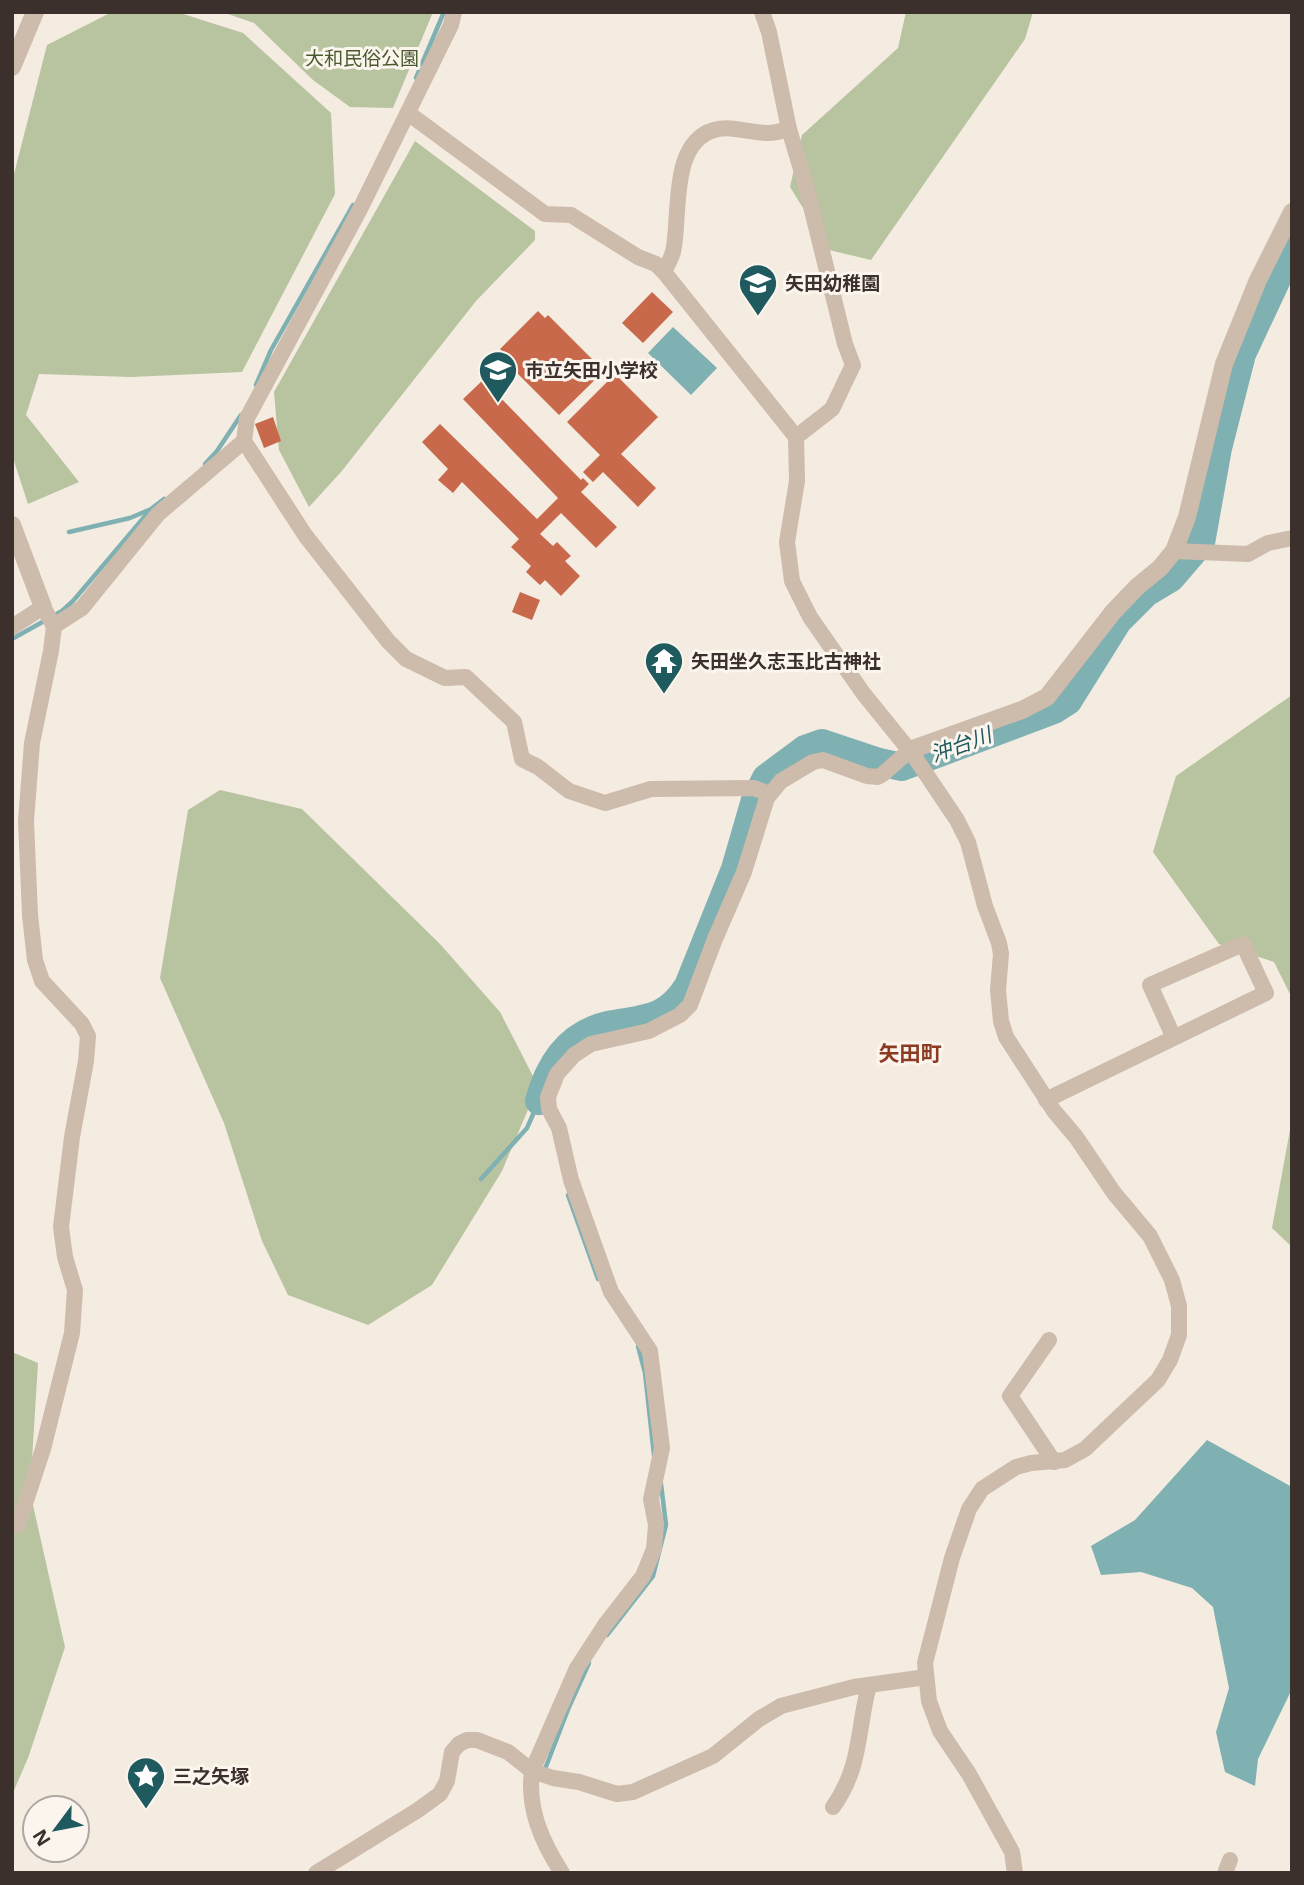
<svg xmlns="http://www.w3.org/2000/svg" width="1304" height="1885" font-family="'Open Sans','Noto Sans JP',sans-serif">
  <style>
    .green { fill: #b8c4a0 }
    .water { fill: #7fb0b2 }
    .lines { fill: none; stroke-linecap: round; stroke-linejoin: round }
    .stream { stroke: #7fb0b2; stroke-width: 4.5 }
    .river { stroke: #7fb0b2; stroke-width: 28 }
    .building { fill: #c8694b }
    .minor { stroke: #cdbbac; stroke-width: 16 }
    .tertiary { stroke: #cdbbac; stroke-width: 18 }
    .labels { text-anchor: middle; stroke-width: 6; stroke-linejoin: round; paint-order: stroke }
    .park-label { font-size: 19px; fill: #4a5a2e; stroke: #fbf5ee }
    .poi-label { font-size: 19px; font-weight: bold; fill: #3b302b; stroke: #fbf5ee; text-anchor: start }
    .water-label { font-size: 21px; font-style: italic; fill: #1f5a5e; stroke: #fbf5ee }
    .neighbourhood-label { font-size: 21px; font-weight: bold; fill: #8c3b22; stroke: #fbf5ee }
  </style>
  <rect width="100%" height="100%" fill="#f4ebe1"/>
  <g class="green">
    <path d="M 112,12 L 177,12 L 243,33 L 331,113 L 335,194 L 242,372 L 131,377 L 39,374 L 26,415 L 79,482 L 28,504 L 12,455 L 12,182 L 47,45 Z"/>
    <path d="M 222,12 L 433,12 L 393,108 L 350,107 L 313,80 L 254,23 Z"/>
    <path d="M 906,12 L 1033,12 L 1025,39 L 871,260 L 829,250 L 790,187 L 802,135 L 898,48 Z"/>
    <path d="M 415,141 L 535,231 L 535,240 L 476,301 L 341,472 L 309,507 L 279,450 L 274,392 Z"/>
    <path d="M 1292,695 L 1292,998 L 1274,962 L 1219,944 L 1153,852 L 1176,776 Z"/>
    <path d="M 220,790 L 302,809 L 440,944 L 500,1012 L 538,1086 L 502,1171 L 432,1285 L 368,1325 L 288,1295 L 262,1241 L 224,1123 L 160,978 L 188,810 Z"/>
    <path d="M 1292,1119 L 1292,1247 L 1272,1228 Z"/>
    <path d="M 12,1352 L 38,1363 L 30,1492 L 65,1647 L 28,1758 L 12,1795 Z"/>
  </g>
  <g class="water">
    <path d="M 673,327 L 717,368 L 691,395 L 648,353 Z"/>
    <path d="M 1207,1440 L 1292,1487 L 1292,1689 L 1258,1759 L 1255,1786 L 1225,1772 L 1216,1732 L 1229,1688 L 1213,1607 L 1192,1588 L 1141,1572 L 1101,1575 L 1091,1546 L 1135,1520 Z"/>
  </g>
  <g class="lines">
    <g class="stream">
      <path d="M 416,78 L 444,12"/>
      <path d="M 256,385 L 271,350 L 353,205"/>
      <path d="M 205,464 L 217,451 L 241,415"/>
      <path d="M 69,532 L 130,518 L 149,510"/>
      <path d="M 12,639 L 62,611 L 73,601 L 151,509 L 164,499"/>
      <path d="M 481,1179 L 527,1128 L 539,1101"/>
      <path d="M 568,1195 L 598,1279"/>
      <path d="M 638,1346 L 645,1373 L 654,1455"/>
      <path d="M 607,1635 L 653,1576 L 666,1525 L 661,1484"/>
      <path d="M 545,1769 L 569,1707 L 589,1663"/>
    </g>
    <path class="river" d="M 539,1101 C 549,1064 568,1034 608,1025 C 644,1018 666,1021 688,986 L 735,869 L 755,800 L 766,778 L 805,749 L 822,743 L 879,762 L 902,767 L 1054,710 L 1068,701 L 1118,621 L 1146,593 L 1171,578 L 1201,543 L 1218,448 L 1242,354 L 1292,247"/>
  </g>
  <g class="building">
    <path d="M 652,292 L 673,312 L 643,343 L 622,323 Z"/>
    <path d="M 538,311 L 545,318 L 548,315 L 604,371 L 559,415 L 504,360 L 507,356 L 500,349 Z"/>
    <path d="M 615,374 L 658,417 L 621,454 L 656,488 L 638,507 L 603,472 L 593,482 L 583,472 L 600,455 L 567,422 Z"/>
    <path d="M 483,380 L 581,480 L 583,478 L 589,484 L 581,492 L 617,527 L 596,548 L 561,513 L 540,534 L 553,546 L 557,542 L 571,556 L 565,561 L 580,576 L 561,596 L 545,580 L 540,585 L 526,572 L 531,566 L 511,547 L 519,539 L 462,482 L 453,493 L 438,480 L 448,469 L 422,442 L 440,424 L 537,519 L 558,498 L 463,399 Z"/>
    <path d="M 273,417 L 281,441 L 264,448 L 255,424 Z"/>
    <path d="M 520,592 L 540,600 L 532,620 L 512,612 Z"/>
  </g>
  <g class="lines">
    <g class="minor">
      <path d="M 454,12 L 451,25 L 359,211 L 247,418 L 244,441 L 305,535 L 388,641 L 406,659 L 445,678 L 466,677 L 514,722 L 522,759 L 538,767 L 569,791 L 605,803 L 651,789 L 754,788 L 769,794"/>
      <path d="M 762,12 L 769,32 L 789,129 L 806,186 L 845,344 L 853,365 L 832,409 L 796,437"/>
      <path d="M 408,113 L 545,214 L 571,215 L 638,257 L 656,264 L 664,272 L 796,437 L 797,481 L 787,542 L 792,581 L 810,617 L 863,693 L 914,756 L 957,820 L 968,842 L 985,906 L 999,943 L 1001,954 L 998,990 L 1001,1021 L 1006,1037 L 1054,1111 L 1076,1137 L 1114,1193 L 1150,1236 L 1172,1280 L 1179,1306 L 1179,1335 L 1170,1360 L 1158,1380 L 1085,1449 L 1065,1460 L 1031,1463 L 1016,1467 L 982,1489 L 969,1509 L 952,1558 L 925,1663 L 929,1701 L 940,1731 L 969,1774 L 1012,1852 L 1015,1873"/>
      <path d="M 664,272 C 667,265 671,259 673,252 C 681,217 669,143 714,130 C 732,125 749,133 768,133 C 775,133 782,131 789,129"/>
      <path d="M 1174,551 L 1248,554 L 1268,543 L 1292,538"/>
      <path d="M 54,626 L 82,608 L 158,514 L 244,441"/>
      <path d="M 12,627 L 43,607 L 54,626 L 51,651 L 32,743 L 26,821 L 30,915 L 35,960 L 42,981 L 82,1024 L 88,1036 L 86,1061 L 72,1137 L 61,1227 L 65,1257 L 75,1290 L 72,1333 L 43,1449 L 18,1525"/>
      <path d="M 1046,1100 L 1266,993 L 1243,944 L 1150,985 L 1174,1038"/>
      <path d="M 1049,1340 L 1010,1396 L 1054,1462"/>
      <path d="M 833,1807 C 862,1766 857,1730 869,1685"/>
      <path d="M 316,1873 L 418,1810 L 440,1794 L 447,1781 L 452,1752 L 459,1744 L 467,1740 L 477,1740 L 508,1752 L 532,1771 L 553,1778 L 579,1782 L 617,1794 L 633,1792 L 713,1756 L 759,1719 L 781,1706 L 854,1687 L 926,1677"/>
      <path d="M 562,1873 C 542,1842 527,1809 532,1771 L 577,1668 L 605,1625 L 643,1576 L 654,1549 L 656,1525 L 651,1499 L 662,1448 L 650,1351 L 611,1292 L 571,1180 L 559,1128 L 549,1109 L 548,1097 L 557,1074 L 574,1055 L 591,1044 L 649,1031 L 680,1015 L 690,1005 L 715,939 L 744,872 L 767,798 L 781,781 L 813,762 L 823,760 L 867,776 L 878,777 L 883,774 L 910,750"/>
      <path d="M 1225,1873 L 1230,1860"/>
    </g>
    <g class="tertiary">
      <path d="M 12,67 L 35,12"/>
      <path d="M 12,525 L 43,607"/>
      <path d="M 910,750 L 1022,710 L 1047,697 L 1113,612 L 1137,587 L 1160,568 L 1174,551 L 1187,517 L 1224,364 L 1258,280 L 1292,212"/>
    </g>
  </g>
  <defs>
    <g id="school-pin" transform="scale(2.0125)"><path d="M0 17L-7.5 6A9.5 9.5 0 1 1 7.5 6Z" fill="#1f5a5e" stroke="#fbf5ee"/><path d="M0-5L7-2L0 1L-7-2ZM-4 1L0 2.5L4 1V4Q0 6-4 4Z" fill="#fff"/></g>
    <g id="temple-pin" transform="scale(2.0125)"><path d="M0 17L-7.5 6A9.5 9.5 0 1 1 7.5 6Z" fill="#1f5a5e" stroke="#fbf5ee"/><path d="M0-6L5-2H3V0L6.5 2.5H4V6H1.5V3h-3V6H-4V2.5H-6.5L-3 0V-2H-5Z" fill="#fff"/></g>
    <g id="sight-pin" transform="scale(2.0125)"><path d="M0 17L-7.5 6A9.5 9.5 0 1 1 7.5 6Z" fill="#1f5a5e" stroke="#fbf5ee"/><path d="M0-6L1.8-2.2L6-1.7L2.9 1.2L3.7 5.4L0 3.3L-3.7 5.4L-2.9 1.2L-6-1.7L-1.8-2.2Z" fill="#fff"/></g>
  </defs>
  <g fill-rule="evenodd">
    <use href="#school-pin" x="758" y="283"/>
    <use href="#school-pin" x="498" y="370"/>
    <use href="#temple-pin" x="664" y="661"/>
    <use href="#sight-pin" x="146" y="1776"/>
  </g>
  <g class="labels">
    <g class="park-label">
      <text x="362" y="65">大和民俗公園</text>
    </g>
    <g class="poi-label">
      <text x="785" y="290">矢田幼稚園</text>
      <text x="525" y="377">市立矢田小学校</text>
      <text x="691" y="668">矢田坐久志玉比古神社</text>
      <text x="173" y="1783">三之矢塚</text>
    </g>
    <g class="water-label">
      <text transform="translate(961 745) rotate(-20)" y="7">沖台川</text>
    </g>
    <g class="neighbourhood-label">
      <text x="910" y="1061">矢田町</text>
    </g>
  </g>
  <rect width="1304" height="1885" fill="none" stroke="#3b302b" stroke-width="28"/>
  <g transform="translate(56 1829) rotate(238)"><circle r="33" fill="#fbf5ee" stroke="#aea6a0" stroke-width="2"/>
  <path d="M0-5L12 26L0 18L-12 26Z" fill="#1f5a5e"/>
  <text y="-10" font-size="19" font-weight="bold" text-anchor="middle" fill="#3b302b">N</text>
  </g>
</svg>
